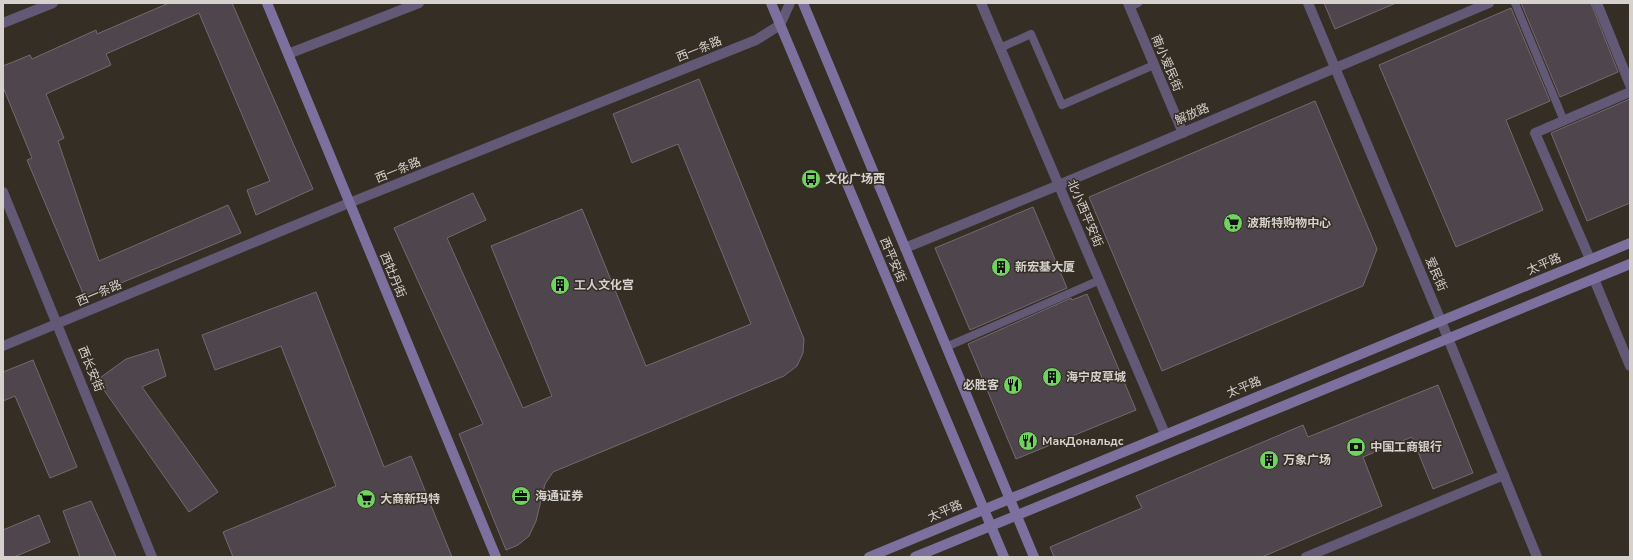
<svg xmlns="http://www.w3.org/2000/svg" width="1633" height="560" font-family="'Nunito Sans','Noto Sans SC',sans-serif">
  <style>
    .building { fill: #4f454c; stroke: #746970 }
    .lines { fill: none; stroke-linecap: round; stroke-linejoin: round }
    .service { stroke: #615976; stroke-width: 8 }
    .minor { stroke: #615976; stroke-width: 10 }
    .tertiary { stroke: #615976; stroke-width: 10 }
    .secondary { stroke: #7c719e; stroke-width: 10 }
    .labels { text-anchor: middle; stroke-width: 3; stroke-linejoin: round; paint-order: stroke }
    .street-label { font-size: 12px; fill: #d5d1cc; stroke: #342e25 }
    .poi-label { font-size: 12px; font-weight: bold; fill: #d5d1cc; stroke: #342e25; text-anchor: start }
  </style>
  <rect width="100%" height="100%" fill="#342e25"/>
  <g class="building">
    <path d="M 169,3 L 232,3 L 313,189 L 256,215 L 247,190 L 270,181 L 199,13 L 106,54 L 111,65 L 46,94 L 64,138 L 58,141 L 99,261 L 228,205 L 241,233 L 85,298 L 27,160 L 32,158 L 3,87 L 3,66 L 30,55 L 32,59 L 96,30 L 97,34 Z"/>
    <path d="M 1324,3 L 1396,3 L 1335,29 Z"/>
    <path d="M 1521,3 L 1591,3 L 1618,72 L 1560,97 Z"/>
    <path d="M 1511,8 L 1550,101 L 1506,120 L 1543,210 L 1456,247 L 1379,65 Z"/>
    <path d="M 699,79 L 804,339 L 803,353 L 797,366 L 784,376 L 553,472 L 545,484 L 536,521 L 529,536 L 518,545 L 506,550 L 459,434 L 483,424 L 394,228 L 473,193 L 486,220 L 447,238 L 523,408 L 552,396 L 491,246 L 582,209 L 646,366 L 751,324 L 678,144 L 632,163 L 613,114 Z"/>
    <path d="M 1630,99 L 1630,203 L 1587,221 L 1551,133 Z"/>
    <path d="M 1315,101 L 1377,249 L 1363,286 L 1162,371 L 1089,197 Z"/>
    <path d="M 1033,207 L 1067,288 L 970,330 L 935,248 Z"/>
    <path d="M 316,292 L 384,467 L 411,456 L 452,557 L 233,557 L 223,532 L 336,486 L 281,346 L 215,370 L 202,335 Z"/>
    <path d="M 1087,294 L 1136,410 L 1016,459 L 968,344 L 1071,298 L 1072,300 Z"/>
    <path d="M 158,349 L 166,376 L 142,387 L 218,492 L 189,512 L 97,380 L 126,359 Z"/>
    <path d="M 33,360 L 77,467 L 50,478 L 15,396 L 3,401 L 3,372 Z"/>
    <path d="M 1438,385 L 1473,473 L 1433,489 L 1412,437 L 1363,457 L 1382,506 L 1262,557 L 1054,557 L 1050,547 L 1142,508 L 1136,496 L 1303,425 L 1308,437 Z"/>
    <path d="M 91,501 L 116,557 L 80,557 L 63,511 Z"/>
    <path d="M 39,515 L 50,542 L 14,557 L 3,557 L 3,530 Z"/>
  </g>
  <g class="lines">
    <g class="service">
      <path d="M 1515,3 L 1564,121"/>
      <path d="M 1129,7 L 1138,3"/>
      <path d="M 1000,48 L 1031,34 L 1062,105 L 1154,65"/>
      <path d="M 946,347 L 1100,280"/>
    </g>
    <g class="minor">
      <path d="M 981,3 L 1165,434"/>
      <path d="M 1128,3 L 1183,133"/>
      <path d="M 1597,3 L 1630,85"/>
      <path d="M 3,23 L 53,3"/>
      <path d="M 288,54 L 419,3"/>
      <path d="M 905,248 L 1059,185 L 1489,3"/>
      <path d="M 1590,259 L 1535,133 L 1630,92"/>
      <path d="M 1594,279 L 1630,366"/>
      <path d="M 1306,557 L 1504,475"/>
    </g>
    <g class="tertiary">
      <path d="M 1308,3 L 1441,321 L 1537,557"/>
      <path d="M 3,192 L 152,557"/>
      <path d="M 3,346 L 349,203 L 756,40 L 780,25 L 790,3"/>
    </g>
    <g class="secondary">
      <path d="M 267,3 L 496,557"/>
      <path d="M 771,3 L 1004,557"/>
      <path d="M 803,3 L 1034,557"/>
      <path d="M 869,557 L 1630,243"/>
      <path d="M 915,557 L 1630,264"/>
    </g>
  </g>
  <defs>
    <g id="bus-disc" transform="scale(1)"><circle r="9.5" fill="#70d35f" stroke="#342e25"/><path d="M-5-6H5V4H4V6H2V4H-2V6H-4V4H-5ZM-3.5-4V0h7V-4ZM-3.5 1.2v1.5H-2V1.2ZM2 1.2v1.5H3.5V1.2Z" fill="#111"/></g>
    <g id="supermarket-disc" transform="scale(1)"><circle r="9.5" fill="#70d35f" stroke="#342e25"/><path d="M-6-5.5h2.5l.6 2H6L4.5 2H-2.5L-4.4-4H-6ZM-1.5 3.2a1.3 1.3 0 1 0 .1 0ZM3 3.2a1.3 1.3 0 1 0 .1 0Z" fill="#111"/></g>
    <g id="building-disc" transform="scale(1)"><circle r="9.5" fill="#70d35f" stroke="#342e25"/><path d="M-4-6H4V6H1V3H-1V6H-4ZM-2.5-4.3h1.7v1.8h-1.7ZM.8-4.3h1.7v1.8H.8ZM-2.5-1h1.7V.8h-1.7ZM.8-1h1.7V.8H.8Z" fill="#111"/></g>
    <g id="restaurant-disc" transform="scale(1)"><circle r="9.5" fill="#70d35f" stroke="#342e25"/><path d="M-5-6h1v4h1v-4h1v4h1v-4h1v5L-1.5 .5V6h-2V.5L-5-1ZM5-6V6H3V1.5H1.5Q1.5-4 5-6Z" fill="#111"/></g>
    <g id="bank-disc" transform="scale(1)"><circle r="9.5" fill="#70d35f" stroke="#342e25"/><path d="M-6-4H6V4H-6ZM0-2.3a2.3 2.3 0 1 0 0 4.6a2.3 2.3 0 1 0 0-4.6Z" fill="#111"/></g>
    <g id="office-disc" transform="scale(1)"><circle r="9.5" fill="#70d35f" stroke="#342e25"/><path d="M-6-3h4V-5.5h4V-3h4V5H-6ZM-1-4.5V-3h2v-1.5ZM-6 0V1H6V0Z" fill="#111"/></g>
  </defs>
  <g fill-rule="evenodd">
    <use href="#bus-disc" x="811" y="179"/>
    <use href="#supermarket-disc" x="1233" y="223"/>
    <use href="#building-disc" x="1001" y="267"/>
    <use href="#building-disc" x="560" y="285"/>
    <use href="#building-disc" x="1052" y="377"/>
    <use href="#restaurant-disc" x="1013" y="385"/>
    <use href="#restaurant-disc" x="1028" y="441"/>
    <use href="#bank-disc" x="1356" y="447"/>
    <use href="#building-disc" x="1269" y="460"/>
    <use href="#office-disc" x="521" y="496"/>
    <use href="#supermarket-disc" x="366" y="499"/>
  </g>
  <g class="labels">
    <g class="street-label">
      <text transform="translate(699 49) rotate(-22)" y="4">西一条路</text>
      <text transform="translate(1167 63) rotate(67)" y="4">南小爱民街</text>
      <text transform="translate(1192 114) rotate(-23)" y="4">解放路</text>
      <text transform="translate(398 170) rotate(-22)" y="4">西一条路</text>
      <text transform="translate(1085 213) rotate(67)" y="4">北小西平安街</text>
      <text transform="translate(893 260) rotate(67)" y="4">西平安街</text>
      <text transform="translate(1544 264) rotate(-23)" y="4">太平路</text>
      <text transform="translate(1436 274) rotate(67)" y="4">爱民街</text>
      <text transform="translate(393 275) rotate(67)" y="4">西牡丹街</text>
      <text transform="translate(99 293) rotate(-23)" y="4">西一条路</text>
      <text transform="translate(91 369) rotate(68)" y="4">西长安街</text>
      <text transform="translate(1244 387) rotate(-22)" y="4">太平路</text>
      <text transform="translate(945 511) rotate(-23)" y="4">太平路</text>
    </g>
    <g class="poi-label">
      <text x="825" y="183">文化广场西</text>
      <text x="1247" y="227">波斯特购物中心</text>
      <text x="1015" y="271">新宏基大厦</text>
      <text x="574" y="289">工人文化宫</text>
      <text x="1066" y="381">海宁皮草城</text>
      <text x="999" y="389" text-anchor="end">必胜客</text>
      <text x="1042" y="445">МакДональдс</text>
      <text x="1370" y="451">中国工商银行</text>
      <text x="1283" y="464">万象广场</text>
      <text x="535" y="500">海通证券</text>
      <text x="380" y="503">大商新玛特</text>
    </g>
  </g>
  <rect width="1633" height="560" fill="none" stroke="#d5d1cc" stroke-width="8"/>
</svg>
